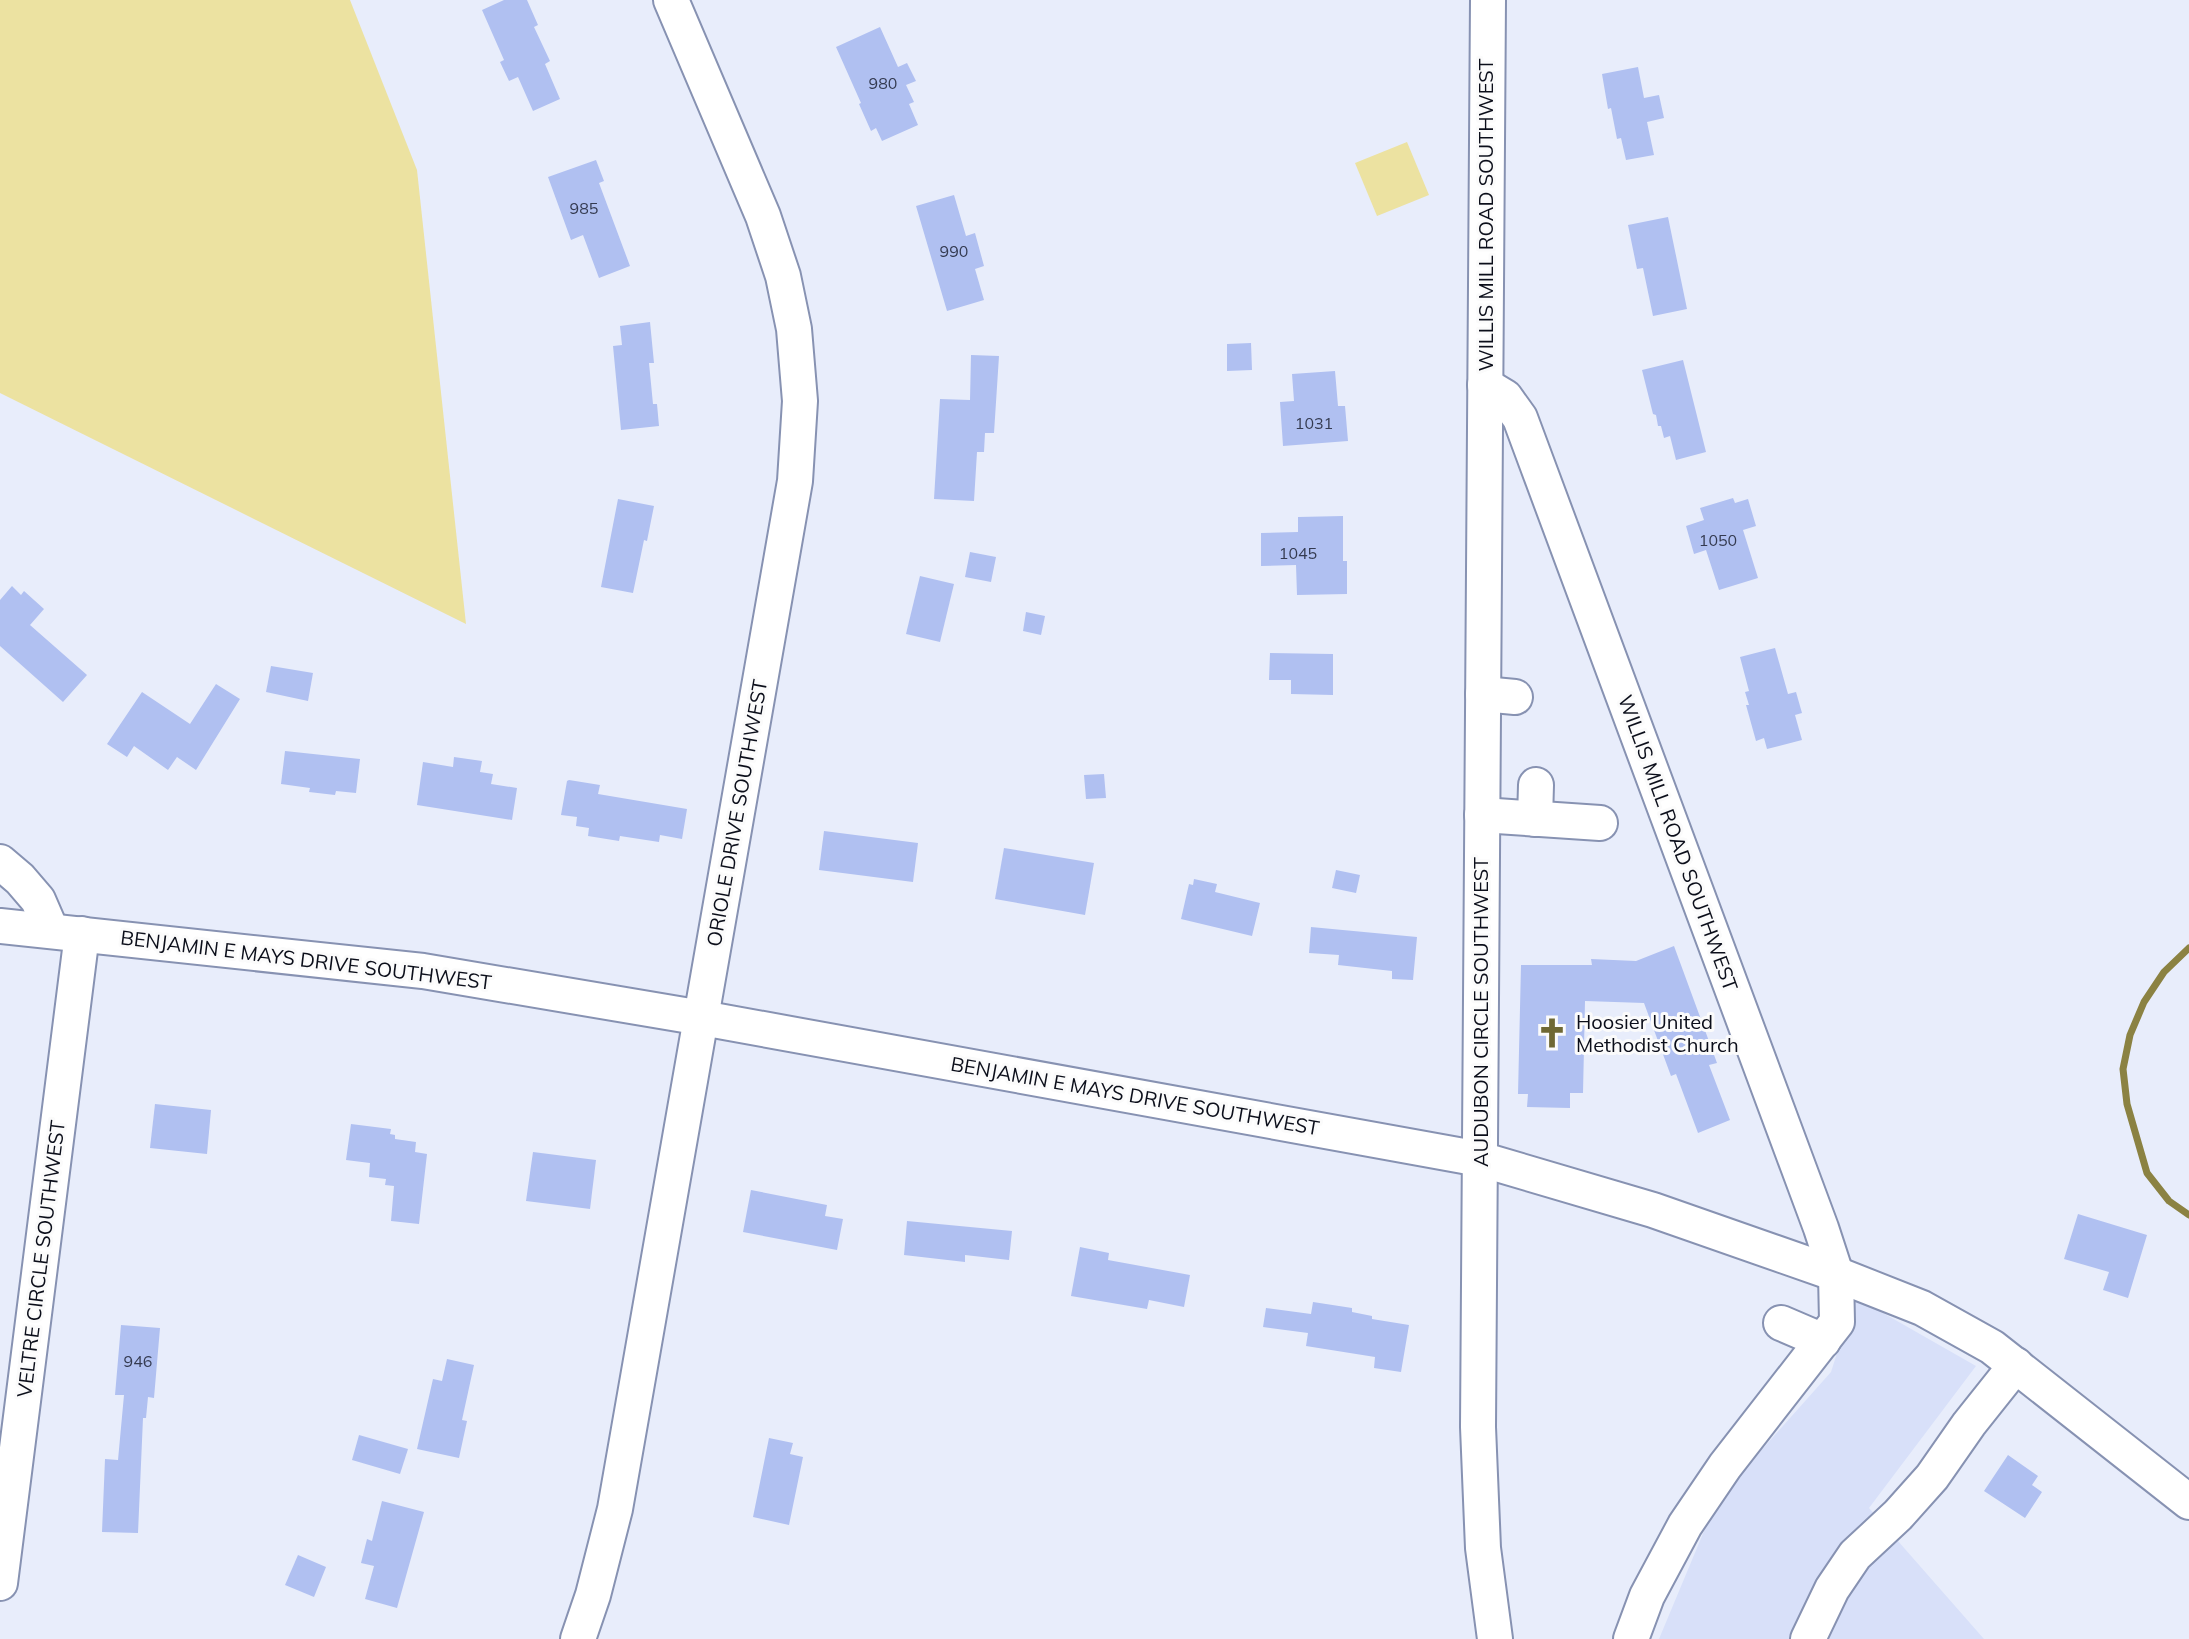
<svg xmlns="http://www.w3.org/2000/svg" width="2189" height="1639" font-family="Mulish,sans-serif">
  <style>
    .built { fill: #d8e0f9 }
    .green { fill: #ece2a1 }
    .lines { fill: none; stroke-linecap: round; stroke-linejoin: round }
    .stream { stroke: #8b8242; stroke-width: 7 }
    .building { fill: #b0c0f1 }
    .minor-casing { stroke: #8792b2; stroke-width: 38 }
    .minor { stroke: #fff; stroke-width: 34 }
    .labels { text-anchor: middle; stroke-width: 6; stroke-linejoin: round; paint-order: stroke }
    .number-label { font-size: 16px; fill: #343a50 }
    .street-label { font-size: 20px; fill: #0b0e1a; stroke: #fbfbfb }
    .poi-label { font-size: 20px; fill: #0b0e1a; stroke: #fbfbfb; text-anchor: start }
  </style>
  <rect width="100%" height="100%" fill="#e8edfb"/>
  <path class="built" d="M 1855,1297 L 1976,1366 L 1869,1508 L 1984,1639 L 1659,1639 L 1717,1500 L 1831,1372 Z"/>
  <g class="green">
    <path d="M 0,0 L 350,0 L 417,170 L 466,624 L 0,393 Z"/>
    <path d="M 1407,142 L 1429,195 L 1377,216 L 1355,163 Z"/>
  </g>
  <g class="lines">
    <path class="stream" d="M 2189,948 L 2164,972 L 2144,1002 L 2130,1035 L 2123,1069 L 2127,1104 L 2147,1173 L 2169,1201 L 2189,1215"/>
  </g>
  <g class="building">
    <path d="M 504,0 L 527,0 L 538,25 L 534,27 L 550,61 L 545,64 L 560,99 L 533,111 L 518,77 L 509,81 L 500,62 L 504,60 L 482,10 Z"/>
    <path d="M 880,27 L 898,67 L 907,63 L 916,81 L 906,85 L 914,102 L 909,104 L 918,125 L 882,141 L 876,128 L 871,131 L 859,104 L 861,103 L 836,47 Z"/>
    <path d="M 1638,67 L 1644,98 L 1659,95 L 1664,118 L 1647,122 L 1654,155 L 1626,160 L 1621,138 L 1617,139 L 1611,108 L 1608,109 L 1602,74 Z"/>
    <path d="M 596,160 L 604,181 L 599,183 L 630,266 L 599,278 L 583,235 L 571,240 L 548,177 Z"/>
    <path d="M 954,195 L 966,236 L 975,233 L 984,266 L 975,269 L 984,300 L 947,311 L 916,206 Z"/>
    <path d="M 1668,217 L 1687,309 L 1653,316 L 1643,268 L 1637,269 L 1628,225 Z"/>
    <path d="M 650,322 L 654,363 L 649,363 L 653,404 L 657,404 L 659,426 L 621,430 L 613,346 L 622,345 L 620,326 Z"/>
    <path d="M 1251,343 L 1252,370 L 1227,371 L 1227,344 Z"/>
    <path d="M 971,355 L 999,356 L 994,433 L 985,433 L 984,452 L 977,452 L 974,501 L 934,499 L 940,399 L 970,400 Z"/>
    <path d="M 1683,360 L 1706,452 L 1676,460 L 1670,436 L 1664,438 L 1661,426 L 1658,426 L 1656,415 L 1653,414 L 1642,370 Z"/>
    <path d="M 1335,371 L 1338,406 L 1345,406 L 1348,441 L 1283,446 L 1280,402 L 1294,401 L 1292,374 Z"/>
    <path d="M 1733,498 L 1735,503 L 1748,499 L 1756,526 L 1743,530 L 1758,578 L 1719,590 L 1706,550 L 1694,554 L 1686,526 L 1704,520 L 1700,508 Z"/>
    <path d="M 618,499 L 654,506 L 647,541 L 644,540 L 633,593 L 601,587 Z"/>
    <path d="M 1343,516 L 1343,561 L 1347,561 L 1347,594 L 1297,595 L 1296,565 L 1261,566 L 1261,533 L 1298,532 L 1298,517 Z"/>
    <path d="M 970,552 L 996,557 L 991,582 L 965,577 Z"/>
    <path d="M 920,576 L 954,584 L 940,642 L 906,634 Z"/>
    <path d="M 12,586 L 21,595 L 24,591 L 44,609 L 30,625 L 87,675 L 63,702 L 0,646 L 0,600 Z"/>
    <path d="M 1026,612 L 1045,616 L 1041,635 L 1023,631 Z"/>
    <path d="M 1775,648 L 1788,694 L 1796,692 L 1802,713 L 1795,715 L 1802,740 L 1767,749 L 1764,738 L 1756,741 L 1746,705 L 1749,705 L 1745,692 L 1749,691 L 1740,657 Z"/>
    <path d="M 1270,653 L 1333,654 L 1333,695 L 1291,694 L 1291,680 L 1269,680 Z"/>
    <path d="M 271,666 L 313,673 L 308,701 L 266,692 Z"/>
    <path d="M 216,684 L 240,699 L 196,770 L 177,757 L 168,770 L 134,746 L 127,757 L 107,744 L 142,692 L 190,724 Z"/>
    <path d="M 285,751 L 360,759 L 356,793 L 336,791 L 335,795 L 309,792 L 310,788 L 281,784 Z"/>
    <path d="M 454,757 L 482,761 L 480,772 L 493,774 L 491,784 L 517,788 L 512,820 L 417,805 L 423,762 L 453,767 Z"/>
    <path d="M 1104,774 L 1106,798 L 1086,799 L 1084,775 Z"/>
    <path d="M 569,780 L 600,785 L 598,794 L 687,809 L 682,839 L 660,835 L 659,842 L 620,836 L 619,841 L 588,836 L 589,828 L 576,826 L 577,817 L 561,815 L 567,781 Z"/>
    <path d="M 824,831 L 918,843 L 913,882 L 819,870 Z"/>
    <path d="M 1004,848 L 1094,863 L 1085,915 L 995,899 Z"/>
    <path d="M 1336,870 L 1360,875 L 1356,893 L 1332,888 Z"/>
    <path d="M 1194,879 L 1217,884 L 1215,892 L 1260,903 L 1252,936 L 1181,919 L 1189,884 L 1193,885 Z"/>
    <path d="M 1311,927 L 1417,937 L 1413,980 L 1392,979 L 1392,971 L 1338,965 L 1339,955 L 1309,953 Z"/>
    <path d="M 1674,946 L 1717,1063 L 1709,1065 L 1730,1120 L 1698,1133 L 1676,1074 L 1671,1076 L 1644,1003 L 1585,1001 L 1583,1093 L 1570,1093 L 1570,1108 L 1527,1107 L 1528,1094 L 1518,1094 L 1521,965 L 1592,965 L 1591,959 L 1636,961 Z"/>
    <path d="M 155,1104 L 211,1110 L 207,1154 L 150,1148 Z"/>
    <path d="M 351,1124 L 391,1129 L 390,1134 L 395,1135 L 395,1139 L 416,1142 L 415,1152 L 427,1154 L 419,1224 L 391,1221 L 394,1186 L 385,1185 L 386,1179 L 369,1177 L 370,1163 L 346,1160 Z"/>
    <path d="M 533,1152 L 596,1160 L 590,1209 L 526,1201 Z"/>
    <path d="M 751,1190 L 827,1205 L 825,1216 L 843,1219 L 837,1250 L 743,1232 Z"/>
    <path d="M 2078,1214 L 2147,1235 L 2128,1298 L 2103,1290 L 2109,1272 L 2064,1259 Z"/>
    <path d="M 907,1221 L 1012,1231 L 1009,1260 L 965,1255 L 965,1262 L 904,1255 Z"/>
    <path d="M 1080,1247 L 1109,1253 L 1108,1260 L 1190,1275 L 1184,1307 L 1149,1300 L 1147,1309 L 1071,1296 Z"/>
    <path d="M 1313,1302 L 1352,1308 L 1352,1312 L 1372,1316 L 1372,1319 L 1409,1325 L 1401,1372 L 1374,1368 L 1375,1357 L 1306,1346 L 1308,1333 L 1263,1327 L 1266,1308 L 1311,1314 Z"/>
    <path d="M 121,1325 L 160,1328 L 154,1398 L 148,1397 L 146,1418 L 143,1418 L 138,1533 L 102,1532 L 105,1459 L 118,1460 L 124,1395 L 115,1395 Z"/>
    <path d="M 447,1359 L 474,1365 L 462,1420 L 467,1421 L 459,1458 L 417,1449 L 433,1379 L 442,1381 Z"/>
    <path d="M 359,1435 L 408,1449 L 400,1474 L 352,1460 Z"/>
    <path d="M 769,1438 L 793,1443 L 790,1454 L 803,1457 L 789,1525 L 753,1517 Z"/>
    <path d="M 2008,1455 L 2038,1476 L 2032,1485 L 2042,1492 L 2025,1518 L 1984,1491 Z"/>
    <path d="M 382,1501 L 424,1512 L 397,1608 L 365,1599 L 374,1566 L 361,1563 L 367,1539 L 372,1541 Z"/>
    <path d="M 298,1555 L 326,1567 L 314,1597 L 285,1585 Z"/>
  </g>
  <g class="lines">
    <g class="minor-casing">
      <g id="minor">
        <path d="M 1488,0 L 1478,1427 L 1483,1548 L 1495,1639"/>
        <path d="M 1485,385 L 1505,397 L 1520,418 L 1821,1228 L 1836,1274 L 1837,1322 L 1725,1466 L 1685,1525 L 1647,1596 L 1631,1639"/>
        <path d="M 1483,694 L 1515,697"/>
        <path d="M 1482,815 L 1600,823"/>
        <path d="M 1535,819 L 1536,785"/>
        <path d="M 0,862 L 20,879 L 38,900 L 51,930"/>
        <path d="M 0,926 L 423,971 L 702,1018 L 1480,1159 L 1653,1210 L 1836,1274 L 1922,1308 L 1992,1347 L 2189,1502"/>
        <path d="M 1781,1323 L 1823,1341"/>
        <path d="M 0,1583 L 82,934"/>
        <path d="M 578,1639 L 593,1595 L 615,1509 L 795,481 L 800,401 L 794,329 L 783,276 L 763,216 L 671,0"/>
        <path d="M 1808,1639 L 1832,1589 L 1855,1555 L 1898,1515 L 1932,1477 L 1969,1424 L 2016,1365"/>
      </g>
    </g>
    <use href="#minor" class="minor"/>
  </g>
  <defs>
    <g id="church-bare" transform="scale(2.4)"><path d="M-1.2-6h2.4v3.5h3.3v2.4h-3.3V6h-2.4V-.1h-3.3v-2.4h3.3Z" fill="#6f6834" stroke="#fbfbfb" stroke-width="2.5" paint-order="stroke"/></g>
  </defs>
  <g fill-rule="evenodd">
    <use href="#church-bare" x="1552" y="1033"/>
  </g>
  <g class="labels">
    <g class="number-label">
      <text x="883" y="89">980</text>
      <text x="584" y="214">985</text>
      <text x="954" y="257">990</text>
      <text x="1314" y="429">1031</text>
      <text x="1718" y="546">1050</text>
      <text x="1298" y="559">1045</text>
      <text x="138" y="1367">946</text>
    </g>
    <g class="street-label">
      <text transform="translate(1486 215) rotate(-90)" y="7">WILLIS MILL ROAD SOUTHWEST</text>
      <text transform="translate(737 813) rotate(-80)" y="7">ORIOLE DRIVE SOUTHWEST</text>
      <text transform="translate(1678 843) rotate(70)" y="7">WILLIS MILL ROAD SOUTHWEST</text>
      <text transform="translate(306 960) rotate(7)" y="7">BENJAMIN E MAYS DRIVE SOUTHWEST</text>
      <text transform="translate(1481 1012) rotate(-90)" y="7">AUDUBON CIRCLE SOUTHWEST</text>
      <text transform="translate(1135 1096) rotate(10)" y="7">BENJAMIN E MAYS DRIVE SOUTHWEST</text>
      <text transform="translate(41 1259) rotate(-83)" y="7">VELTRE CIRCLE SOUTHWEST</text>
    </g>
    <g class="poi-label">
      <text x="1576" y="1029">Hoosier United<tspan x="1576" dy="23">Methodist Church</tspan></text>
    </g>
  </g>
</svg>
